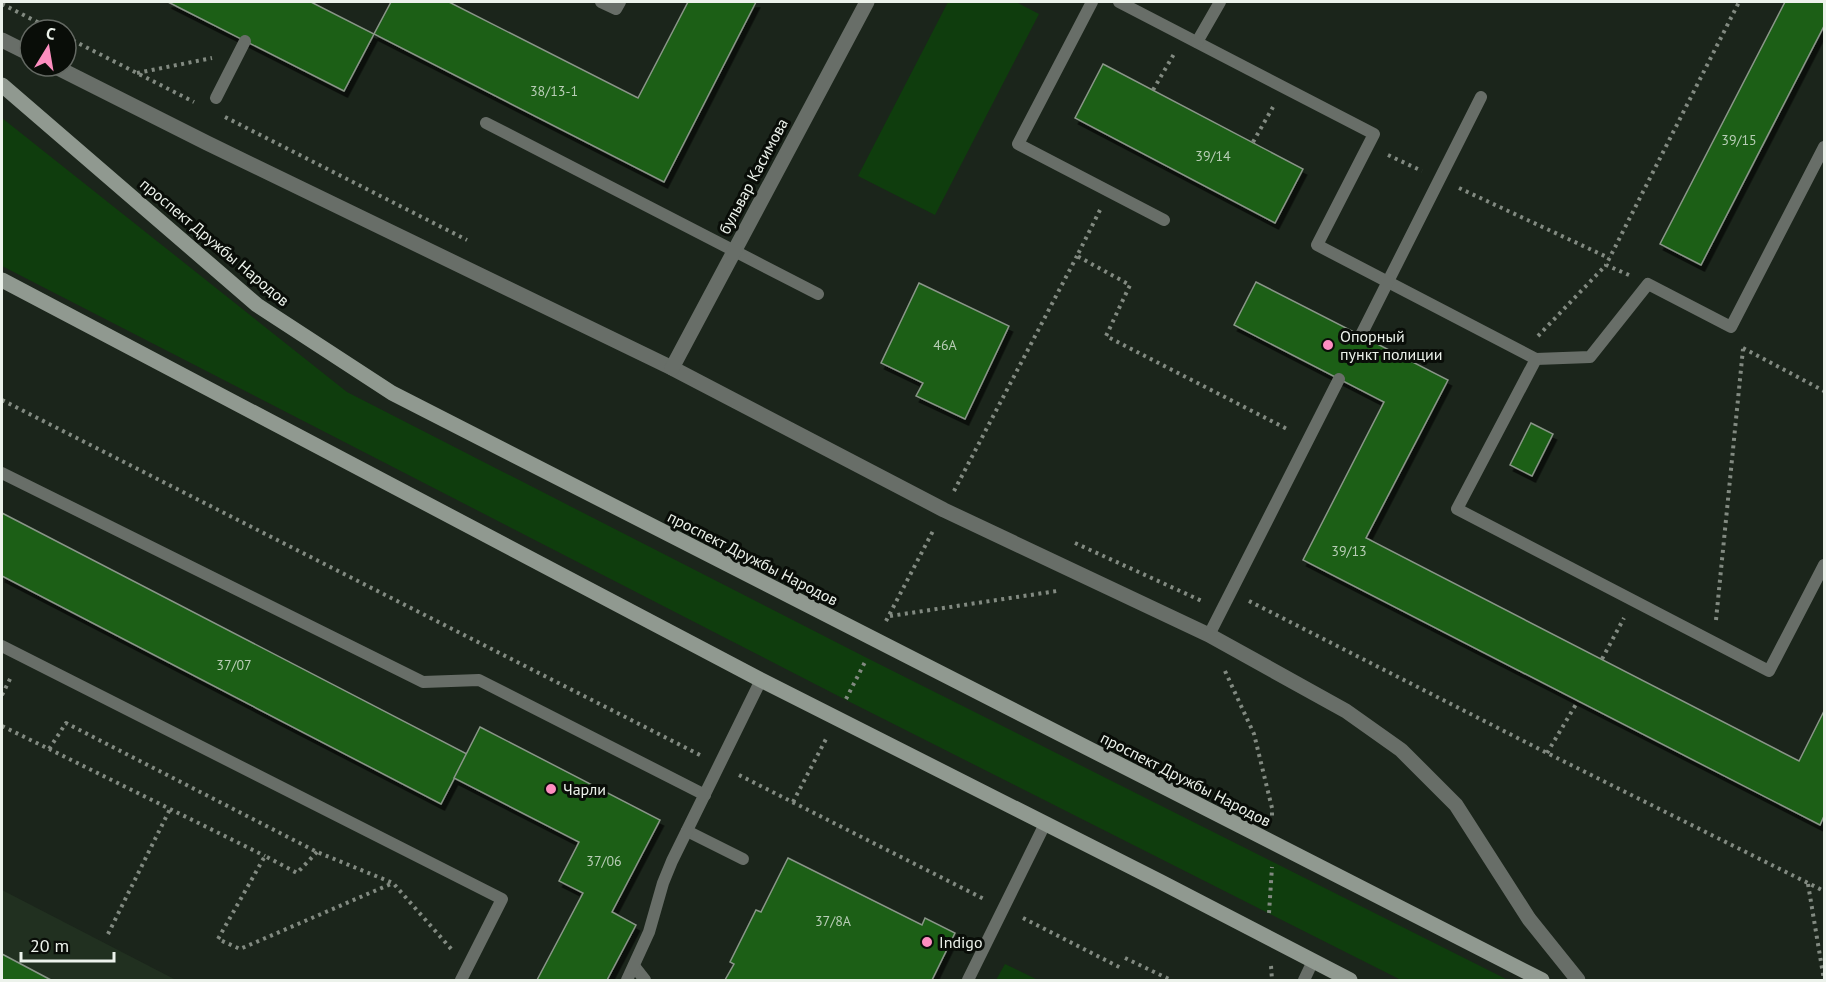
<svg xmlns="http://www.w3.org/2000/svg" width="1826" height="982" font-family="'PT Sans',sans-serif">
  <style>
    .built { fill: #213020 }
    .green { fill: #0f3d0d }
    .building { fill: #1b5e18; stroke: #8a9688; stroke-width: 1.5; filter: url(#shadow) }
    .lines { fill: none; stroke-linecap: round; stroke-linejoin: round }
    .path { stroke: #828a81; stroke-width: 4; stroke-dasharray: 3 4.5; stroke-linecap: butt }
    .lane { stroke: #686e68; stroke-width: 12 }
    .street { stroke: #686e68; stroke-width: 15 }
    .secondary { stroke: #909990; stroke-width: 15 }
    .poi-dot { fill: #fd8ec0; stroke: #090d08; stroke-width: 2 }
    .labels { text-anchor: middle; stroke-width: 6; stroke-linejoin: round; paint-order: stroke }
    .number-label { font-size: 14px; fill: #b8cdb6 }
    .street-label { font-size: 16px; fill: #ecf2eb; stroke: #090d08 }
    .poi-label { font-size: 16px; fill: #ecf2eb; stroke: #090d08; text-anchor: start }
  </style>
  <defs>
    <filter id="shadow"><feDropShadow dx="3.5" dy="6" stdDeviation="0" flood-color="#0009"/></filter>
  </defs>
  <rect width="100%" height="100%" fill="#1b251b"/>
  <path class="built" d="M 2,890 L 176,980 L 2,980 Z"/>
  <g class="green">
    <path d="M 948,2 L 1016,2 L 1039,14 L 935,215 L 858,176 Z"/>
    <path d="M 2,118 L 347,392 L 867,658 L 1508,980 L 1401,980 L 846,700 L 2,266 Z"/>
    <path d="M 1005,964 L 1038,980 L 996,980 Z"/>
  </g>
  <g class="building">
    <path d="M 168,2 L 311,2 L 374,34 L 344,91 Z"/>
    <path d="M 391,2 L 449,2 L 638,98 L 688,2 L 756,2 L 664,182 L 374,34 Z"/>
    <path d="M 1785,2 L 1824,2 L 1824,26 L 1701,265 L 1660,244 Z"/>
    <path d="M 1103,64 L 1303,169 L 1275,223 L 1075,118 Z"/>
    <path d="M 1256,282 L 1448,380 L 1366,538 L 1799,761 L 1824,711 L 1824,816 L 1820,825 L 1303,560 L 1384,402 L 1234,325 Z"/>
    <path d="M 919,283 L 1009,326 L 965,419 L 916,396 L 923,383 L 881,363 Z"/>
    <path d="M 1531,423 L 1553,434 L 1532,476 L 1510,465 Z"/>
    <path d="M 2,513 L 467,754 L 441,804 L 2,576 Z"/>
    <path d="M 480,727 L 660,820 L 612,912 L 636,925 L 607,980 L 537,980 L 583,893 L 559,881 L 579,842 L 454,778 Z"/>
    <path d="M 788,858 L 922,925 L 925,918 L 955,933 L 932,980 L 725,980 L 734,964 L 730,962 L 756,910 L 761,912 Z"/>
    <path d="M 2,954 L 51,980 L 2,980 Z"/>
  </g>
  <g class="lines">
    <g class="path">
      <path d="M 2,4 L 53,30"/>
      <path d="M 66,37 L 194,102"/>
      <path d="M 137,73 L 212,58"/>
      <path d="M 1153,90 L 1174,54"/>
      <path d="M 225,117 L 467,240"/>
      <path d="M 1253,142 L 1273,107"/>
      <path d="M 1388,155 L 1422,171"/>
      <path d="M 1459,188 L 1609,258"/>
      <path d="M 1100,210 L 1077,256 L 1130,285 L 1106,336 L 1289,430"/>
      <path d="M 1629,275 L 1606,265 L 1739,2"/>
      <path d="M 1538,336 L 1606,265"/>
      <path d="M 1743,348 L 1824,391"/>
      <path d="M 2,400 L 700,755"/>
      <path d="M 954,491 L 1077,256"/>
      <path d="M 1075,543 L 1202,601"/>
      <path d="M 1249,601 L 1547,753 L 1824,891"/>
      <path d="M 890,616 L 1057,591"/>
      <path d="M 1716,620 L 1743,349"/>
      <path d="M 886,621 L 934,529"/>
      <path d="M 1602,659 L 1624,618"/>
      <path d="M 1225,671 L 1254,734 L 1272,808 L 1272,818"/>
      <path d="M 2,695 L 12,675"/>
      <path d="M 846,699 L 866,660"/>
      <path d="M 2,726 L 49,749 L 66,723 L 317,852 L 393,883 L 453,951"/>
      <path d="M 49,749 L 265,856"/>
      <path d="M 1547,753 L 1578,701"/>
      <path d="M 739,775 L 984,899"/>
      <path d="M 793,802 L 826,739"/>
      <path d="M 317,852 L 297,873 L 265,856 L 218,939 L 240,949 L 393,883"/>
      <path d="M 1808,884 L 1824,980"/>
      <path d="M 1269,913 L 1272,867"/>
      <path d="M 1023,918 L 1121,968"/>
      <path d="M 108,934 L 170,809"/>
      <path d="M 1125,958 L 1171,980"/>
      <path d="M 1271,966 L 1272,980"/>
    </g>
    <g class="lane">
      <path d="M 601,2 L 616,9 L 620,2"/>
      <path d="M 1092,2 L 1018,144 L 1164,220"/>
      <path d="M 1119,2 L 1374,134 L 1317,245 L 1536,359 L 1590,357 L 1648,284 L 1731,327 L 1824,147"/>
      <path d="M 1197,42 L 1220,2"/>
      <path d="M 216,98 L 245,41"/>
      <path d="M 486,123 L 818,294"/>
      <path d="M 1361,335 L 1481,97"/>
      <path d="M 1536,359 L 1457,509 L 1769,671 L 1824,565"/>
      <path d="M 2,473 L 423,682 L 479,680 L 705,795"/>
      <path d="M 1209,635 L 1339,379"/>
      <path d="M 2,646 L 502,899 L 461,980"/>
      <path d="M 687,831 L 743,859"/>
      <path d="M 634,966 L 645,980"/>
      <path d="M 627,980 L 649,932 L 663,883 L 672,861 L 761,680"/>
      <path d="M 968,980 L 1045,824"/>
      <path d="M 1304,980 L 1313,961"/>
    </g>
    <g class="street">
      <path d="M 2,40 L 30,54"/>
      <path d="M 54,66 L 207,143 L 672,368 L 944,510 L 1209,635 L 1346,711 L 1401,750 L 1456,805 L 1529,919 L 1578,980"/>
      <path d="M 672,368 L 867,2"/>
    </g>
    <g class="secondary">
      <path d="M 2,85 L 257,305 L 392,393 L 1542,980"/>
      <path d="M 2,280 L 761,680 L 1161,882 L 1350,980"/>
    </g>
  </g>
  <g class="poi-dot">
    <circle cx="1328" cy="345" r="6"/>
    <circle cx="551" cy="789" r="6"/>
    <circle cx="927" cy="942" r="6"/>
  </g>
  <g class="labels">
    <g class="number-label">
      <text x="554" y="96">38/13-1</text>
      <text x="1739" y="145">39/15</text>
      <text x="1213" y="161">39/14</text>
      <text x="945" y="350">46А</text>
      <text x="1349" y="556">39/13</text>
      <text x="234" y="670">37/07</text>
      <text x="604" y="866">37/06</text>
      <text x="833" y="926">37/8А</text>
    </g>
    <g class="street-label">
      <text transform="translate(753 176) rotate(-62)" y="6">бульвар Касимова</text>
      <text transform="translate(215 242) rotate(40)" y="6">проспект Дружбы Народов</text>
      <text transform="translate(753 558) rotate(27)" y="6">проспект Дружбы Народов</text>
      <text transform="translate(1186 779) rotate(27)" y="6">проспект Дружбы Народов</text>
    </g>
    <g class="poi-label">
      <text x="1340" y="342">Опорный<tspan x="1340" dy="18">пункт полиции</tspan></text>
      <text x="563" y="795">Чарли</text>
      <text x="939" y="948">Indigo</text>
    </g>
  </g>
  <rect width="1826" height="982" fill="none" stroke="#ecf2eb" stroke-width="6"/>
  <g transform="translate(48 48) rotate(11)"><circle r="28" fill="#090d08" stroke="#646963" stroke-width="1.5"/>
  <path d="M0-4.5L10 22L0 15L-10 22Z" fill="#fd8ec0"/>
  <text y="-9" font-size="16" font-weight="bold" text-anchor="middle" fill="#ecf2eb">С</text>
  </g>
  <path d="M21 952v9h93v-9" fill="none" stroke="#ecf2eb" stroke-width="3"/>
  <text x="30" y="952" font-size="18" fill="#ecf2eb" stroke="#090d08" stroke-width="4.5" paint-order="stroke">20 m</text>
</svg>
